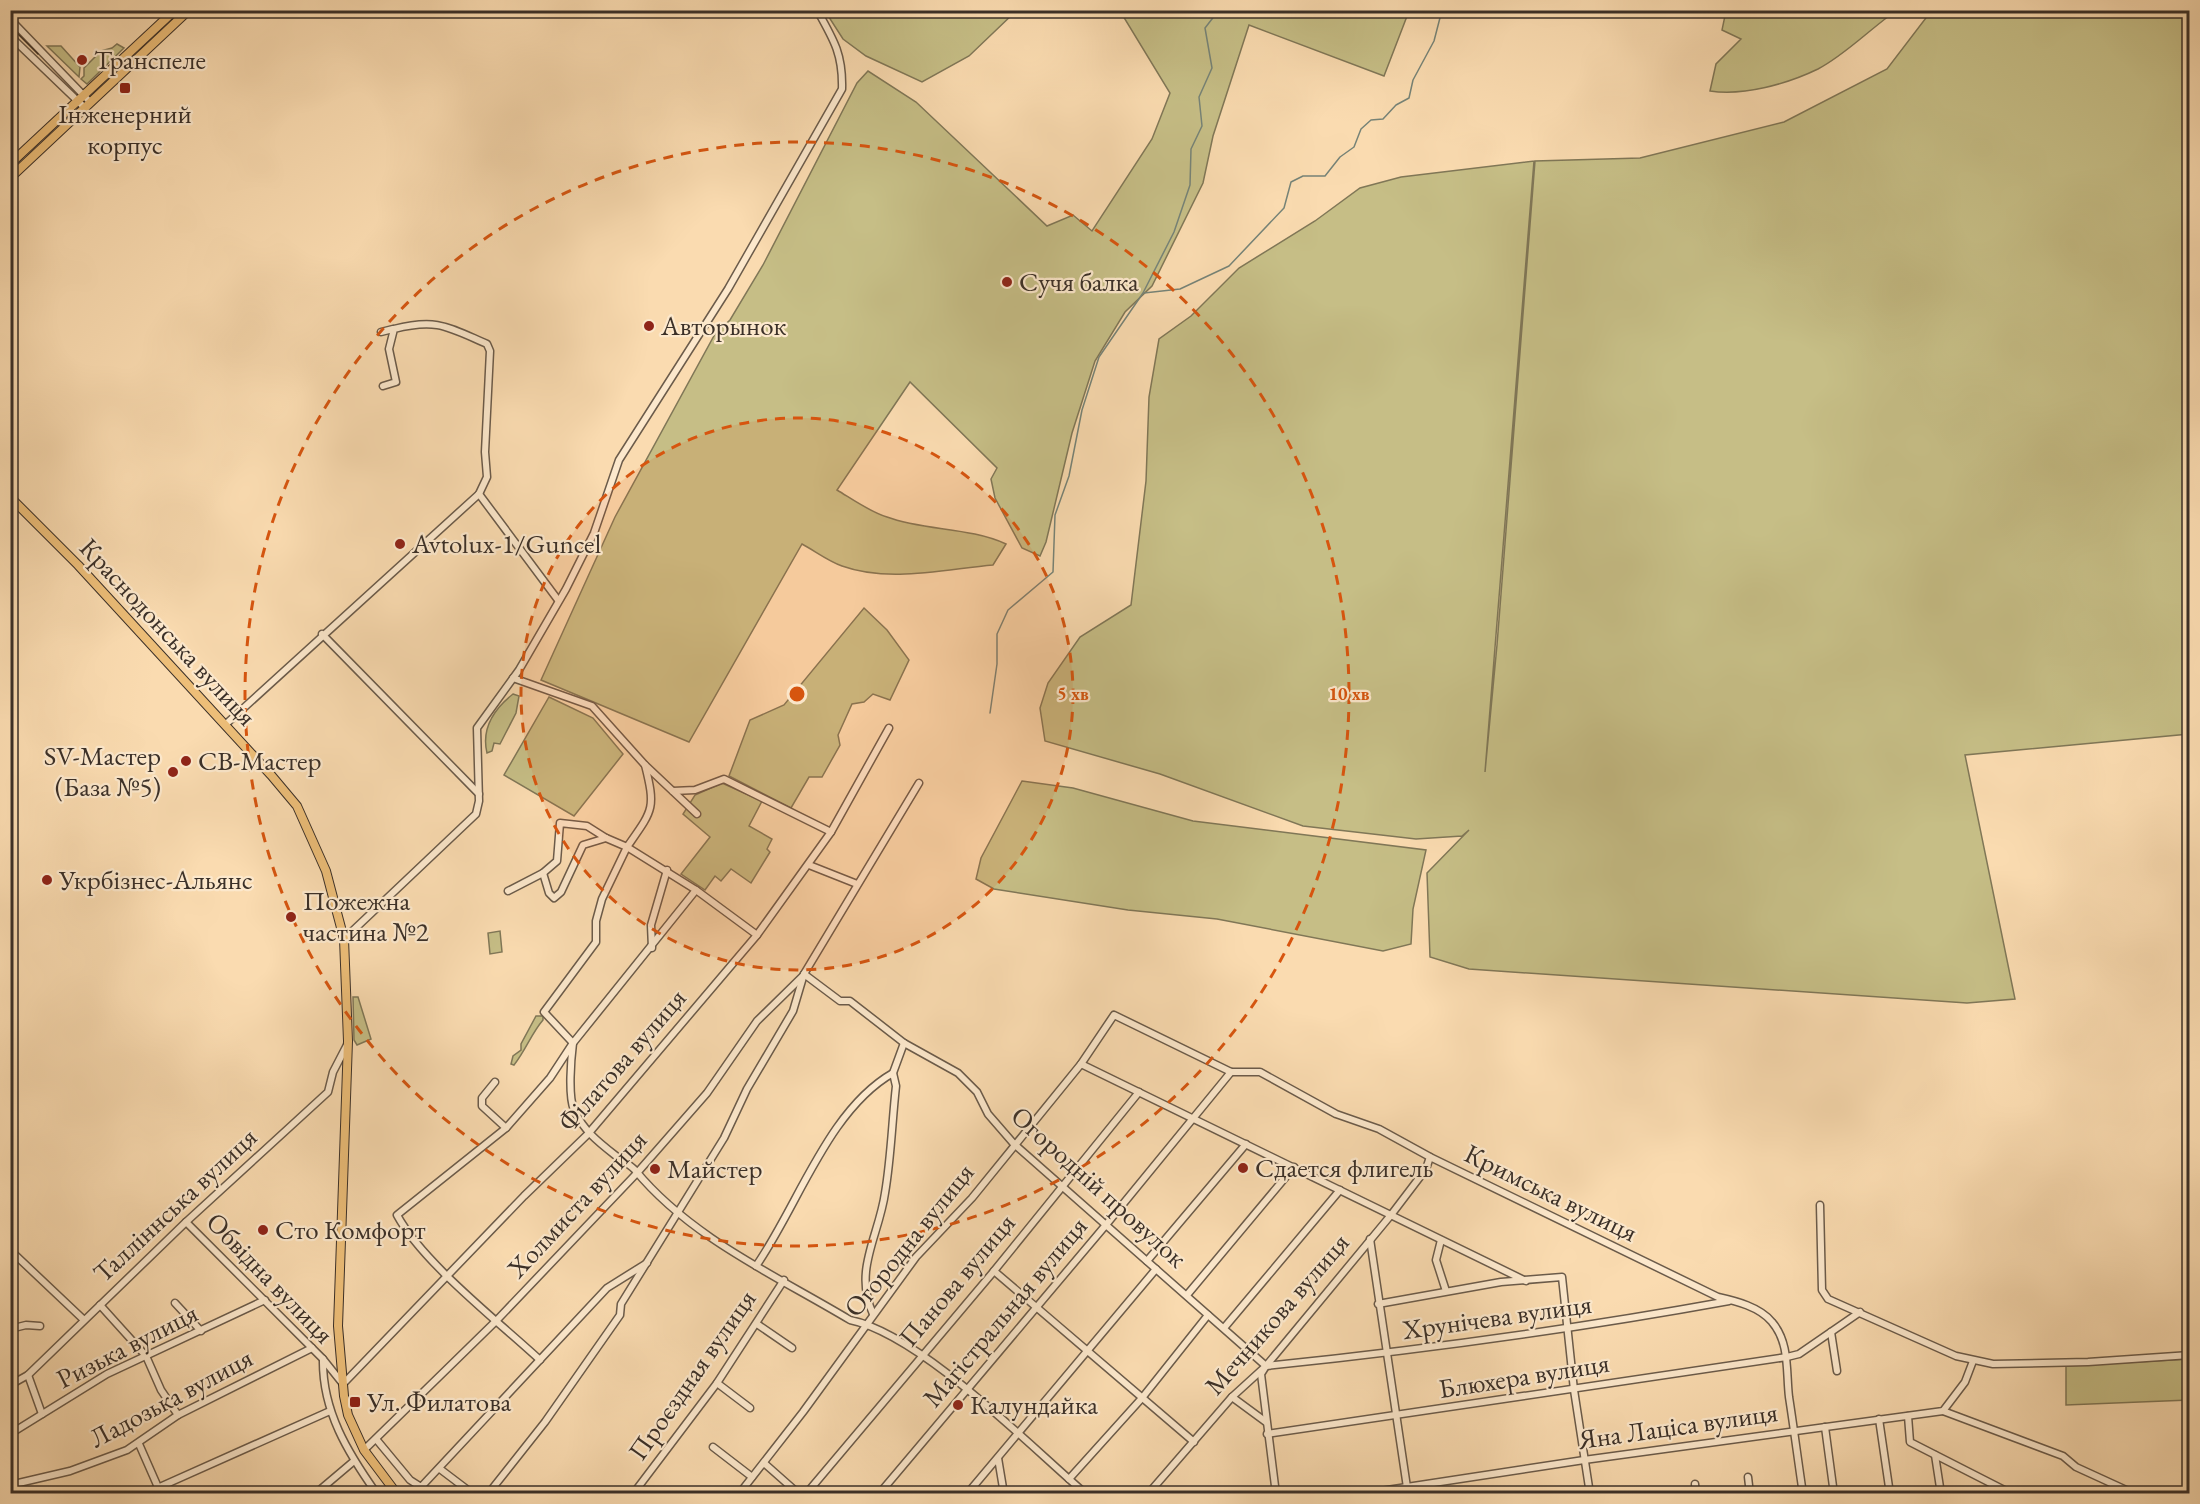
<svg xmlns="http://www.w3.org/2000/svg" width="2200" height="1504" font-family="'EB Garamond',serif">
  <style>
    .green { fill: #c6be86; stroke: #807757; stroke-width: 1.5 }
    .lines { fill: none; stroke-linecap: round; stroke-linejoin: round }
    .stream { stroke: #768377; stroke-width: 1.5 }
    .minor-casing { stroke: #6b5b4a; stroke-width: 9 }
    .major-casing { stroke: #3b3028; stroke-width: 10 }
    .minor { stroke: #fce8cc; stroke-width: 6 }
    .major { stroke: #edbe78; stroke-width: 8 }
    .tram { stroke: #3b3028; stroke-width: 1.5 }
    .ring { fill: none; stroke: #d7550f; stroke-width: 3; stroke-dasharray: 10 8 }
    .poi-dot { fill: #8f2418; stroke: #fce8cc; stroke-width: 2 }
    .labels { text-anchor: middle; stroke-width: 4.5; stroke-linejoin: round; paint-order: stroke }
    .poi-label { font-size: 27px; fill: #3b3028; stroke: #fce8cc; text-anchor: start }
    .street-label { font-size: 27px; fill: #3b3028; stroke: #fce8cc }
    .centre { fill: #d7550f; stroke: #fce8cc; stroke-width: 3 }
    .ring-label { font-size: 18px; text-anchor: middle; font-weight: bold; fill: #d7550f; stroke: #fce8cc; stroke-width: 4.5; stroke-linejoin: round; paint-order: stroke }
  </style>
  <rect width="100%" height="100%" fill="#fadbb0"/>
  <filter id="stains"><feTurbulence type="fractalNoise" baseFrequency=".00333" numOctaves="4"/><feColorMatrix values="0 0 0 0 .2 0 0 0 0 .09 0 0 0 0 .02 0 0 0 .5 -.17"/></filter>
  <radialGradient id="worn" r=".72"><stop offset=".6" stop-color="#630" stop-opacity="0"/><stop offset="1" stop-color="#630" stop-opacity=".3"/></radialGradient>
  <g class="green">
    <path d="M 1932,10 L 2189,11 L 2189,734 L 1965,755 L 2015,999 L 1967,1003 L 1469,969 L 1430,957 L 1427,873 L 1469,830 L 1462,836 L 1416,839 L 1303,826 L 1160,774 L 1045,741 L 1040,708 L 1048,683 L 1080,637 L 1131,605 L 1146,481 L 1149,397 L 1159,339 L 1191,316 L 1239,268 L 1315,221 L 1360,188 L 1401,177 L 1534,161 L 1485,772 L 1497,645 L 1535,161 L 1640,158 L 1784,122 L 1887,69 Z"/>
    <path d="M 825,11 L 1016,11 L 969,56 L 922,82 L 866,56 L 843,39 Z"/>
    <path d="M 1120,11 L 1409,11 L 1384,76 L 1249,25 L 1213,136 L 1203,183 L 1152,286 L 1125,312 L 1095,361 L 1072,433 L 1046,542 L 1040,556 L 1022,548 L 995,498 L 991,479 L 997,468 L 910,382 L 837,490 C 852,499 870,512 887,517 C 925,531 969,527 1006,544 L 993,565 C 946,569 889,583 842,566 C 828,561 815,551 802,544 L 689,742 L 541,680 L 615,517 L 715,334 L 730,320 L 763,265 L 857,83 L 868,71 L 916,102 L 1047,226 L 1073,215 L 1092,231 L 1152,139 L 1170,93 Z"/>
    <path d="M 1726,11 L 1726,10 L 1889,11 L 1889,16 C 1866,33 1843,56 1818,69 C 1787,84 1744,96 1710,91 L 1716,64 L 1741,39 L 1722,30 Z"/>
    <path d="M 117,44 L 124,48 L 87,84 L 81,79 L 84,76 L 84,68 L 101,51 L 112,48 Z"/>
    <path d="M 47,46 L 61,46 L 80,67 L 79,77 Z"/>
    <path d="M 864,608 L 887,630 L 909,660 L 890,700 L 873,694 L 864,702 L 852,704 L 838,735 L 840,745 L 822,777 L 809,777 L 791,808 L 729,776 L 750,720 L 784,705 Z"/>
    <path d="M 513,694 L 519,696 L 516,713 L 500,744 L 494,743 L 492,751 L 487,753 C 481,728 494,709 513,694 Z"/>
    <path d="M 549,697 L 593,718 L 623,754 L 574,816 L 504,775 Z"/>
    <path d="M 1022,781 L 1073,788 L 1193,821 L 1426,850 L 1413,909 L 1411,944 L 1383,951 L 1217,919 L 1128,910 L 994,889 L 976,879 L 981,858 Z"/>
    <path d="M 722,783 L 762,801 L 749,826 L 772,839 L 767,849 L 770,852 L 751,883 L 731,869 L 721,881 L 715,876 L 705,890 L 681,874 L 710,837 L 683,814 L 695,795 Z"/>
    <path d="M 500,931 L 502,952 L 490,954 L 488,933 Z"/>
    <path d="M 353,997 L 358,997 L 371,1039 L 357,1045 L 354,1040 Z"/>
    <path d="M 536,1016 L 543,1016 L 543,1020 C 531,1034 526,1050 514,1065 L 511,1064 L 513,1056 L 521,1050 L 521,1044 Z"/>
    <path d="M 2189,1359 L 2189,1400 L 2066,1405 L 2066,1366 Z"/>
  </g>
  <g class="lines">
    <g class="stream">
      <path d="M 1144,293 L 1180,289 L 1229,266 L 1284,208 L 1291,182 L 1303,176 L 1325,176 L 1340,157 L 1354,147 L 1361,129 L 1371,120 L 1383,119 L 1396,105 L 1409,98 L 1413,80 L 1434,41 L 1442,10"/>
      <path d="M 990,713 L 997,664 L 997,634 L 1008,610 L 1053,572 L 1055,515 L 1069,476 L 1082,410 L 1099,357 L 1143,293 L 1174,232 L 1190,185 L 1191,149 L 1202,126 L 1199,97 L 1212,68 L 1205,28 L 1219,10"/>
    </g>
    <g class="minor-casing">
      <g id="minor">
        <path d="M 10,19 L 90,102"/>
        <path d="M 10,36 L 85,108"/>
        <path d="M 381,332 L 393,329"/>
        <path d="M 479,494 L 558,600"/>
        <path d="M 322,634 L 479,794"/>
        <path d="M 513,678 L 592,706 L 645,765 L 697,814"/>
        <path d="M 226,724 L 479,494 L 487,477 L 485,452 L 490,351 L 487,344 C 448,327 437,318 394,329 L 389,349 L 396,382 L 383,386"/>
        <path d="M 673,791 L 695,790 L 724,779 L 831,832"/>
        <path d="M 809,865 L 857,884"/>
        <path d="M 543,873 L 549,893 L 554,898 L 561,892 L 583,845 L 606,838"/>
        <path d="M 508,891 L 543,873 L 557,861 L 560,823 L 587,826 L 606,838 L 627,847 C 653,810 656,809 645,765"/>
        <path d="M 757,935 L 696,890 L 627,847 L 602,899 L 596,921 L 596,942 L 544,1012 L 573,1043 C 571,1059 568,1096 574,1110 C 585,1133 601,1144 620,1159 C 625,1162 631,1166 635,1170 C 691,1238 775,1275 850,1320 C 920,1334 1029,1445 1086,1494"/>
        <path d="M 344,939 L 476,814 L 479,801 L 477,728 L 519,670 L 566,589 L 594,533 L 619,460 L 728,289 L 842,89 C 843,55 834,40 817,10"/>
        <path d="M 652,948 L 651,925 L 667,870"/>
        <path d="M 804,974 L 840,1001 L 850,1001 L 904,1043 L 958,1073 L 977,1092 L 988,1114 L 1014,1144 L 1266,1366 L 1261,1374 L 1276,1494"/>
        <path d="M 1081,1064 L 1526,1281"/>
        <path d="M 495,1082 L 482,1098 L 482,1106 L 506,1128"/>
        <path d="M 1820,1205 L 1822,1290 L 1828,1299 L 1956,1356 L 1993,1364 L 2088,1362 L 2190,1355"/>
        <path d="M 186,1222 L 323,1359 C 322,1411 348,1453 377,1494"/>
        <path d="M 1370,1239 L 1408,1494"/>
        <path d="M 1441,1240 L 1436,1260 L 1446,1291"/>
        <path d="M 10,1250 L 84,1320"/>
        <path d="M 1147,1261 L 1246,1144"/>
        <path d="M 756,1266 C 798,1206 828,1110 893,1073"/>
        <path d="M 994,1271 L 1194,1442"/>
        <path d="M 1187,1295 L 1294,1167"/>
        <path d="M 175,1303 L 201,1331"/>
        <path d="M 1378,1304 L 1501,1282 L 1562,1277 L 1574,1390 L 1590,1494"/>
        <path d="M 100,1305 L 146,1356 L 161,1390 L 178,1415"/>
        <path d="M 873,1314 C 853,1270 879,1236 885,1193 C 891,1158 892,1122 896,1086 L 893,1073 L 904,1043"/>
        <path d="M 757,1324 L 792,1348"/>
        <path d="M 1224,1328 L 1340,1190"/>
        <path d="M 10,1329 L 26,1325 L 40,1326"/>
        <path d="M 1831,1332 L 1837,1371"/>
        <path d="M 323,1359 L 343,1384 L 524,1196 L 588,1134 L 757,935 L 831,832 L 889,728"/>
        <path d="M 540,1360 C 499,1322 423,1263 397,1215 L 506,1128 L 550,1078 L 573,1043 L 696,890"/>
        <path d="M 1266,1366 C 1421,1350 1575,1329 1729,1301"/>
        <path d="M 28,1375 L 42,1414"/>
        <path d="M 717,1383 L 750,1408"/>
        <path d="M 10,1385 L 28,1375 L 186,1222 L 328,1092 L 333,1072 L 347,1045"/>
        <path d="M 1232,1397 L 1266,1422"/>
        <path d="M 1943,1411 L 2063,1456 L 2076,1467 L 2135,1494"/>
        <path d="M 1908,1416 L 1910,1442 L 2012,1494"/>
        <path d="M 1879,1419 L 1890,1494"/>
        <path d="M 1825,1427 L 1834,1494"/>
        <path d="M 10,1434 L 107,1374 L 265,1300"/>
        <path d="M 1267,1434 L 1787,1357 L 1799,1354 L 1860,1312"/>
        <path d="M 376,1439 L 410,1480 L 421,1487 L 607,1288 L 647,1263"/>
        <path d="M 139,1444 L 161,1494"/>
        <path d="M 713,1447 L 752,1477"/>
        <path d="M 364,1450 L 497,1320 L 637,1173 L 707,1093 L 757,1021 L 804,975"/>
        <path d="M 1935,1455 L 1941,1494"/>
        <path d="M 998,1458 L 1004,1494"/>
        <path d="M 764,1463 L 799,1494"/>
        <path d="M 440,1469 L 473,1494"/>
        <path d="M 1748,1477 L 1750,1494"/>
        <path d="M 1069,1479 L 1142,1398 L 1208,1315"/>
        <path d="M 1695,1484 L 1696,1494"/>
        <path d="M 10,1485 L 70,1471 L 127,1450 L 178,1415 L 312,1348"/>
        <path d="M 1643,1492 L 1643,1494"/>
        <path d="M 144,1494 L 330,1411"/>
        <path d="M 315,1494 L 354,1461"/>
        <path d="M 488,1494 L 545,1422 L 620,1315 L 621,1304 L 724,1138 L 747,1089 L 793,1011 L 804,974 L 919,783"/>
        <path d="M 633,1494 L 717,1383 L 784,1280"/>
        <path d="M 739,1494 L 803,1412 L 916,1257 L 972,1198 L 1081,1064 L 1114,1015 L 1231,1072 L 1260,1072 L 1336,1114 L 1379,1129 L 1430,1157 L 1718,1297 C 1736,1301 1760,1307 1772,1322 C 1790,1343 1786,1372 1789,1397 C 1794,1429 1798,1461 1803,1494"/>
        <path d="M 806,1494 L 994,1271 L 1139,1092"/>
        <path d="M 879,1494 L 1105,1226 L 1231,1072"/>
        <path d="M 967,1494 L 1156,1269"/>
        <path d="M 1148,1494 L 1232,1397 L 1266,1366 L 1391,1215 L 1426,1169 L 1430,1157"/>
        <path d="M 1361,1494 L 1584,1460 L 1943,1411 L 1965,1382 L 1973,1361"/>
      </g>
    </g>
    <g class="major-casing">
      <g id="major">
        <path d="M 10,164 L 175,10"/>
        <path d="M 10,178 L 189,10"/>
        <path d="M 10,497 L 78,565 L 271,775 L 297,806 L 326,871 L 344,939 L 348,1041 L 338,1326 L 344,1396 L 348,1415 L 364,1450 L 397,1494"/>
      </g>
    </g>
    <use href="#minor" class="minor"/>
    <use href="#major" class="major"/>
    <path class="tram" d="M 10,26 L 38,54"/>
  </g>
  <circle cx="797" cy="694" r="276" fill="#d7550f" fill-opacity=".12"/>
  <g class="ring">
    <circle cx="797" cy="694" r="276"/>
    <circle cx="797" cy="694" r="552"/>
  </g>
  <g class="poi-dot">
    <circle cx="82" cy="60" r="6"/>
    <rect x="119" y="82" width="12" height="12" rx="3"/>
    <circle cx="1007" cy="282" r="6"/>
    <circle cx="649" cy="326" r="6"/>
    <circle cx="400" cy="544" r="6"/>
    <circle cx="186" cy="761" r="6"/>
    <circle cx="173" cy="772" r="6"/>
    <circle cx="47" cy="880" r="6"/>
    <circle cx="291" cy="917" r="6"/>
    <circle cx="1243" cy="1168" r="6"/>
    <circle cx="655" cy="1169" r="6"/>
    <circle cx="263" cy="1230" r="6"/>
    <rect x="349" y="1396" width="12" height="12" rx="3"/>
    <circle cx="958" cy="1405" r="6"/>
  </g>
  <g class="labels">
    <g class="poi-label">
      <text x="94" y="69">Транспеле</text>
      <text x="125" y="123" text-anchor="middle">Інженерний<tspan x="125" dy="31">корпус</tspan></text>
      <text x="1019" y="291">Сучя балка</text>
      <text x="661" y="335">Авторынок</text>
      <text x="412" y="553">Avtolux-1/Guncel</text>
      <text x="161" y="765" text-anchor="end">SV-Мастер<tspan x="161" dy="31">(База №5)</tspan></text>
      <text x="198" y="770">СВ-Мастер</text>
      <text x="59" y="889">Укрбiзнес-Альянс</text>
      <text x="303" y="910">Пожежна<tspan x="303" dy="31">частина №2</tspan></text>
      <text x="1255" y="1177">Сдается флигель</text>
      <text x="667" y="1178">Майстер</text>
      <text x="275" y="1239">Сто Комфорт</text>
      <text x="367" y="1411">Ул. Филатова</text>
      <text x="970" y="1414">Калундайка</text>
    </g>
    <g class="street-label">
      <text transform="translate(168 632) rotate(47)" y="9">Краснодонська вулиця</text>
      <text transform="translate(622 1060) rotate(-49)" y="9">Філатова вулиця</text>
      <text transform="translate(1099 1187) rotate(42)" y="9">Огородній провулок</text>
      <text transform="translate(1551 1193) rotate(26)" y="9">Кримська вулиця</text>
      <text transform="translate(577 1204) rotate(-47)" y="9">Холмиста вулиця</text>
      <text transform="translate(175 1205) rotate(-43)" y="9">Талліннська вулиця</text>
      <text transform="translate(909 1240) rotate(-51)" y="9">Огородна вулиця</text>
      <text transform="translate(270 1278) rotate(46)" y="9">Обвідна вулиця</text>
      <text transform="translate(957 1280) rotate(-50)" y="9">Панова вулиця</text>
      <text transform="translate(1005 1312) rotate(-50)" y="9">Магістральная вулиця</text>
      <text transform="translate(1277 1314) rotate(-49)" y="9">Мечникова вулиця</text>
      <text transform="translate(1497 1317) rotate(-8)" y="9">Хрунічева вулиця</text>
      <text transform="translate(127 1346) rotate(-27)" y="9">Ризька вулиця</text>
      <text transform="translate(692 1375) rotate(-55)" y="9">Проєздная вулиця</text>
      <text transform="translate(1524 1376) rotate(-9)" y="9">Блюхера вулиця</text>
      <text transform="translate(171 1398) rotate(-28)" y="9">Ладозька вулиця</text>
      <text transform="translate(1678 1426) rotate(-8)" y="9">Яна Лаціса вулиця</text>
    </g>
  </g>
  <circle cx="797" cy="694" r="9" class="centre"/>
  <g class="ring-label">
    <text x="1073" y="700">5 хв</text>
    <text x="1349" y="700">10 хв</text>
  </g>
  <rect width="2200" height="1504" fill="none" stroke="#fadbb0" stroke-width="36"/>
  <rect x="12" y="12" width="2176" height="1480" fill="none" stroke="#3b3028" stroke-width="3"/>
  <rect x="18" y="18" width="2164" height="1468" fill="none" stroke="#3b3028" stroke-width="1.5"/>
  <rect width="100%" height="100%" filter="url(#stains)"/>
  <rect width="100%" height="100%" fill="url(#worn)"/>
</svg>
